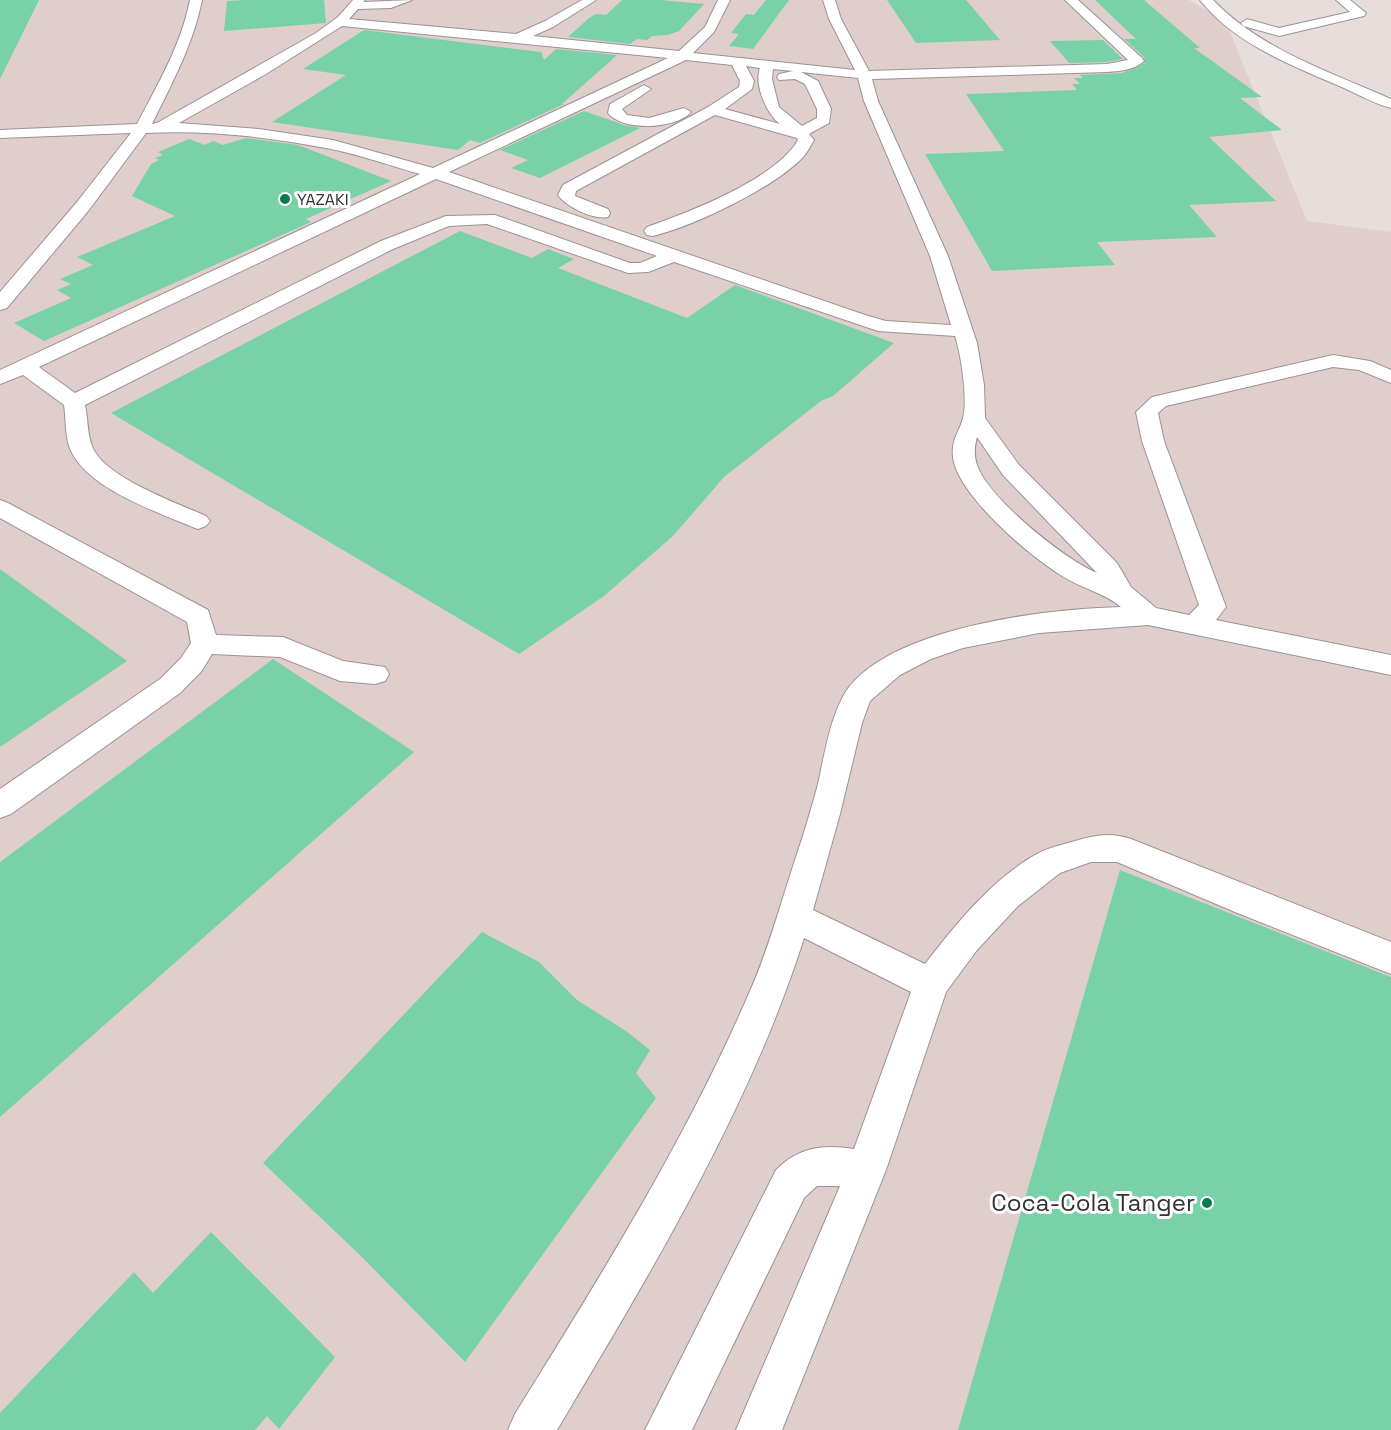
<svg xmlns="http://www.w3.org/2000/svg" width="1391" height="1430" font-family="'Space Grotesk',sans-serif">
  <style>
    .built { fill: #dfcecc }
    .building { fill: #79d1a7 }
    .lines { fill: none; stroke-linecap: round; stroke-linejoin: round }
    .minor-casing { stroke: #9b9291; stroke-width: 2 }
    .minor { fill: #fff; fill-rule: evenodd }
    .poi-dot { fill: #0a7852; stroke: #fff; stroke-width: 2 }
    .labels { text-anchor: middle; stroke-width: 6; stroke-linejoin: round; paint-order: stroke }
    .far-poi-label { font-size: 16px; fill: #353231; stroke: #fff; text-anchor: start }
    .near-poi-label { font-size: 24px; fill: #353231; stroke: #fff; text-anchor: end }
  </style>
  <rect width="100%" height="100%" fill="#e7dedc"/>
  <path class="built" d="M 0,0 L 1189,0 L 1226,22 L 1307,221 L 1391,232 L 1391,1430 L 0,1430 Z"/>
  <g class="building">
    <path d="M 0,0 L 39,0 L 0,79 Z"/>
    <path d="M 245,0 L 324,0 L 326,23 L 224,31 L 227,1 Z"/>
    <path d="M 622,0 L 660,0 L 704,4 L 679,31 L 668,35 L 652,36 L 647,40 L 637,39 L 630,44 L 568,37 L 589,18 L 596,14 L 606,15 Z"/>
    <path d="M 766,0 L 789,0 L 753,49 L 729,46 L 739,34 L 731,33 L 746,14 L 754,15 Z"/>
    <path d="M 887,0 L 966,0 L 1000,40 L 916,43 Z"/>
    <path d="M 1095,0 L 1144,0 L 1200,48 L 1194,48 L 1262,97 L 1240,98 L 1282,130 L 1209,137 L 1276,201 L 1189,205 L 1217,237 L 1097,242 L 1115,265 L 992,271 L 925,154 L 1004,151 L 966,94 L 1077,90 L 1072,84 L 1080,84 L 1074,78 L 1083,78 L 1080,75 L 1122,73 L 1145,63 L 1144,57 L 1124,39 L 1136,39 Z"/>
    <path d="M 364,30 L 541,52 L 544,60 L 556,49 L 617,55 L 562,104 L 564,104 L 480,143 L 470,140 L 458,150 L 272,122 L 346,75 L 303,69 Z"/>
    <path d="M 1103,40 L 1123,59 L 1107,62 L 1069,63 L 1050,41 Z"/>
    <path d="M 584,111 L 624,125 L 640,128 L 540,178 L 511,168 L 528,160 L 500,150 Z"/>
    <path d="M 246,138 L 298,145 L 391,181 L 306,219 L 311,222 L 44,341 L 14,323 L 71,298 L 57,290 L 71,284 L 60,279 L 93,265 L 77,257 L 175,216 L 132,196 L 151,164 L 159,160 L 155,158 L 163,155 L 158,152 L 189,139 L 205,145 L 213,141 L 223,145 Z"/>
    <path d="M 460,231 L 532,258 L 548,249 L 574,259 L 558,268 L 687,318 L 735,285 L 894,343 L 833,396 L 821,401 L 724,477 L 673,536 L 604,596 L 519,654 L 111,413 Z"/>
    <path d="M 0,569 L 127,661 L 0,747 Z"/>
    <path d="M 273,659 L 414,752 L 0,1117 L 0,862 Z"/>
    <path d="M 1120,870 L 1391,977 L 1391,1430 L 958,1430 Z"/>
    <path d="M 482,932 L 539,962 L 577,1000 L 626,1031 L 650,1050 L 636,1073 L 656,1098 L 465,1362 L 362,1257 L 263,1163 Z"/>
    <path d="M 211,1232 L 335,1357 L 279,1429 L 267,1416 L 255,1430 L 0,1430 L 0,1413 L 134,1272 L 153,1293 Z"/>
  </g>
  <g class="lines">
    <g class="minor-casing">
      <g id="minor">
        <path d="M 190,0 L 202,0 C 193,45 172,83 152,124 L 157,123 L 316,33 L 338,17 L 353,0 L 365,0 L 363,2 L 412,0 L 391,8 L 358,9 L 349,19 L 516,34 L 545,21 L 582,0 L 596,0 L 553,27 L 533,36 L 679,51 L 705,27 L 718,0 L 730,0 L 714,32 L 693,53 L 855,70 L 829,19 L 823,0 L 835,0 L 841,19 L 869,71 L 1107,64 L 1128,60 L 1065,0 L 1078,0 L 1142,58 L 1144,61 C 1134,70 1120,71 1107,72 L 872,79 L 878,101 L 948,256 L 977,343 L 984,385 L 985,418 L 1019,465 L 1117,563 L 1131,587 L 1156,608 L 1189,615 L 1199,605 L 1142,441 L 1136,412 L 1152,397 L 1333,355 L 1370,361 L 1391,370 L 1391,383 L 1359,370 L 1333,367 L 1166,406 L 1158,413 L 1164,441 L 1226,607 L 1216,620 L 1391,655 L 1391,675 L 1148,625 L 1039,633 L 963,648 L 931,659 L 900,675 L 870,701 L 862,723 L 840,814 L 813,910 L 925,964 C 955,925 994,877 1037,854 C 1047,848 1058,846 1068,843 C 1091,836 1108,831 1131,839 L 1391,942 L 1391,974 L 1235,912 L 1117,862 L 1091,862 L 1060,873 L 1018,906 L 977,950 L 946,992 L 886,1170 L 782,1430 L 736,1430 L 840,1186 L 817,1186 L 804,1198 L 692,1430 L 645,1430 L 776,1170 C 798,1147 824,1144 854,1149 L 911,992 L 804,938 C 750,1109 648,1277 557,1430 L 508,1430 L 515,1414 C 600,1277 686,1140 750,991 C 770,946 782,898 798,851 C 805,830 811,809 817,788 C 825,755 831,704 855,680 C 909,625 1048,609 1121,607 C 1106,594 1087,590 1069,580 C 1035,562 957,495 953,457 C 951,439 959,433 963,418 C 968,400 961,354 955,336 L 878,331 L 674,262 L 648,272 L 628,273 L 487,224 L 449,226 L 393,249 L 85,405 C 88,418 87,433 92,446 C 103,477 177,503 206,516 L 210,521 L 206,526 L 198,529 L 190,526 C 153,510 83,487 69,446 C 65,433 66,418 64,405 L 23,375 L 0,384 L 0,370 L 420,174 C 391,166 361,155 331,149 C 271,137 208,130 146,133 L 89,210 L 7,308 L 0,310 L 0,292 L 77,202 L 131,133 L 0,138 L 0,130 L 137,124 C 158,84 181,45 190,0 ZM 342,26 L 668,58 L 433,168 L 333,140 L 259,129 L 179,123 L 266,74 ZM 686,60 L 732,65 L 740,81 L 739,87 L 708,107 L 563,185 L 558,195 C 566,207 594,220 608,217 L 610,213 L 608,209 L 575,196 L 576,191 L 715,115 L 797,138 L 798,140 C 776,179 689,212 647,227 L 644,231 L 647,235 L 653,236 C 694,226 776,187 804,156 C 808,151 811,145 814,140 L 809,134 L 829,123 L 831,109 L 818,81 L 801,72 L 858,78 L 864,101 L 930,256 L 951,325 L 886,321 L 865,315 L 449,172 ZM 746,66 L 760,68 C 754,85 766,113 780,124 L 725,109 L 752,89 L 754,81 ZM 773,69 L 793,71 L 779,74 L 777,77 L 779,80 L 795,79 L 805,84 L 817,109 L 817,118 L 802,126 L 779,107 L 772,79 ZM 436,179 L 657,256 L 640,263 L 630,263 L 495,215 L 446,216 L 381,241 L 75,393 L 39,367 ZM 977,437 L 1003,475 L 1097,573 C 1064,559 988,498 977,465 C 974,456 974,447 977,437 Z"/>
        <path d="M 1200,0 L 1213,0 C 1260,49 1330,72 1391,99 L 1391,108 C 1375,104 1359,95 1344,88 C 1295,67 1234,44 1200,0 Z"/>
        <path d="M 1336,0 L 1350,0 L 1366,13 L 1364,16 L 1279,36 L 1243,26 L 1241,23 L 1247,19 L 1279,28 L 1350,12 Z"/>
        <path d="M 644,85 L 651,89 L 622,109 L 627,115 L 649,118 L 684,108 L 691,112 C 676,129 623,132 608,113 L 610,104 Z"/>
        <path d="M 0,500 L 8,503 L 208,610 L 216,635 L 283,637 L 343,661 L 385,667 L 389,674 L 385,681 L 375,684 L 340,681 L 280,657 L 212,654 L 201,672 L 180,693 L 11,814 L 0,818 L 0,789 L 160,679 L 181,658 L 191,643 L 187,622 L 0,518 Z"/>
      </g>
    </g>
    <use href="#minor" class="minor"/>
  </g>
  <g class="poi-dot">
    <circle cx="285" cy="199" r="6"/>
    <circle cx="1207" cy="1203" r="6"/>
  </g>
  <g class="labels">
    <g class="far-poi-label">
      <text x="297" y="205">YAZAKI</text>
    </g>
    <g class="near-poi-label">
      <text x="1195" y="1211">Coca-Cola Tanger</text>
    </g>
  </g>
</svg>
